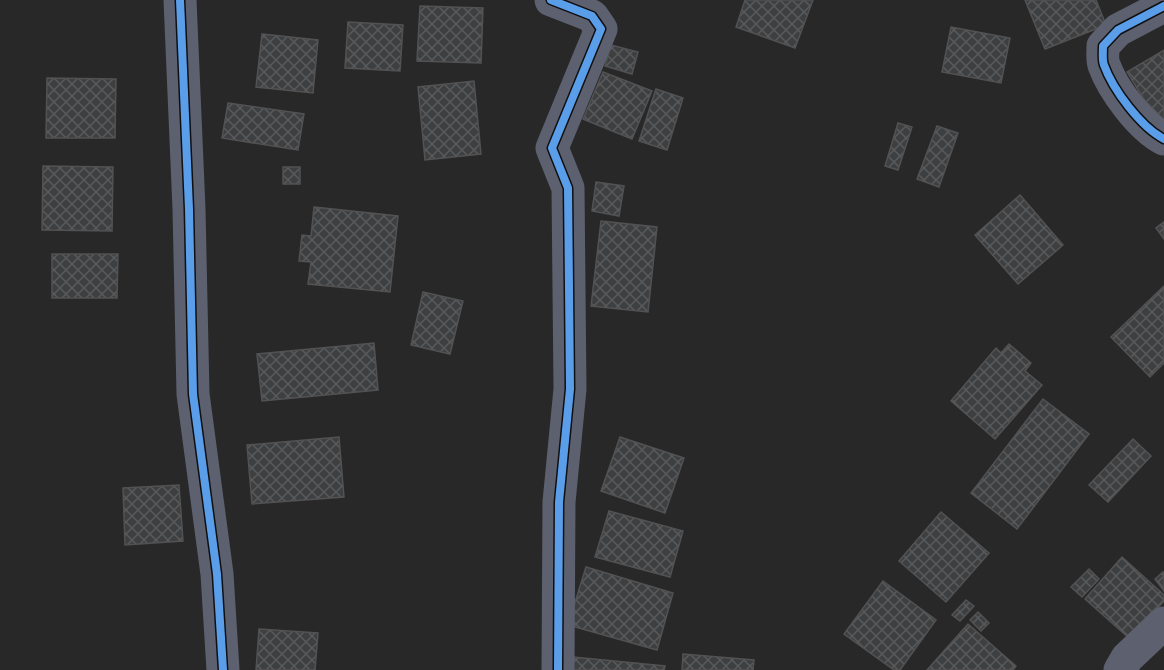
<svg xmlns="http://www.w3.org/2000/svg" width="1164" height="670" font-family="'Fira Sans Condensed',sans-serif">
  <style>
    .building { fill: url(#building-cross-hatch); stroke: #525253; stroke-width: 1.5 }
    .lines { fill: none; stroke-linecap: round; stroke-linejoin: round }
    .minor { stroke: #5d616f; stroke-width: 33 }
    .cycleway-casing { stroke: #101012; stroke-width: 11 }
    .cycleway { stroke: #5a9eea; stroke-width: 8 }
  </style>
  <defs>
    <pattern id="building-cross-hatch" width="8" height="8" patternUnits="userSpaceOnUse" patternTransform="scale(1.5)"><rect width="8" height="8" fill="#3e3f40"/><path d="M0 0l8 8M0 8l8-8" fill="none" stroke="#595a5b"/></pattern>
  </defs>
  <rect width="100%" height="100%" fill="#282829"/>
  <g class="building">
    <path d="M 745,0 L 813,0 L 795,48 L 736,27 Z"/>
    <path d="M 1025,0 L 1096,0 L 1106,25 L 1045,49 Z"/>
    <path d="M 420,6 L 483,8 L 481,63 L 417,61 Z"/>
    <path d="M 348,22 L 403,25 L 400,71 L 345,68 Z"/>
    <path d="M 951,27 L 1010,38 L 1001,83 L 942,72 Z"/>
    <path d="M 262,34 L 318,40 L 313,93 L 256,87 Z"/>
    <path d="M 611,45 L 638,52 L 632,74 L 605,66 Z"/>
    <path d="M 1164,50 L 1164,132 L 1127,72 Z"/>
    <path d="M 603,72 L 652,91 L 632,139 L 583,119 Z"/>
    <path d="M 47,78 L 116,79 L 115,138 L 46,138 Z"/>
    <path d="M 474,81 L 481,154 L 425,160 L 418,87 Z"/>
    <path d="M 656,89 L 683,98 L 667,150 L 639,141 Z"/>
    <path d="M 228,103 L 304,114 L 298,150 L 222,138 Z"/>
    <path d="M 898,123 L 912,127 L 898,170 L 885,166 Z"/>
    <path d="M 937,126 L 958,133 L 939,187 L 917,179 Z"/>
    <path d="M 43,166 L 113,167 L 112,231 L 42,230 Z"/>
    <rect x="283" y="167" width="17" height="17"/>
    <path d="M 596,182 L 624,186 L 619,216 L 592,211 Z"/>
    <path d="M 1020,195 L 1063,245 L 1018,284 L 975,235 Z"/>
    <path d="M 314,207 L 398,216 L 390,292 L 308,284 L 311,262 L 299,261 L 302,235 L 311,236 Z"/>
    <path d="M 601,221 L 657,227 L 648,312 L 591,306 Z"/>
    <path d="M 1164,222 L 1164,239 L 1156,228 Z"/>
    <path d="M 52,254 L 118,254 L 117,298 L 52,298 Z"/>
    <path d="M 1164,286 L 1164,363 L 1150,377 L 1111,337 Z"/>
    <path d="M 423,292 L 463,301 L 450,354 L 411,345 Z"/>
    <path d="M 374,343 L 378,390 L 262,401 L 257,354 Z"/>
    <path d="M 1009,344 L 1031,363 L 1025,371 L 1042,385 L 995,439 L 951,401 L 996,348 L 1001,353 Z"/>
    <path d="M 1043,399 L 1089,434 L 1017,529 L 971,493 Z"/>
    <path d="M 339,437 L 344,497 L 252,504 L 247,445 Z"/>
    <path d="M 620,437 L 684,458 L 665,513 L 601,491 Z"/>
    <path d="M 1133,439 L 1151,456 L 1108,502 L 1089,485 Z"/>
    <path d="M 179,485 L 183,541 L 125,545 L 123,488 Z"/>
    <path d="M 609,511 L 683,531 L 670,577 L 595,557 Z"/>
    <path d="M 941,512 L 989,553 L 946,602 L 899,561 Z"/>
    <path d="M 1122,557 L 1164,595 L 1164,601 L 1130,639 L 1085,599 Z"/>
    <path d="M 586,567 L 673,593 L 657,650 L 568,625 Z"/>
    <path d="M 1089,569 L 1099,579 L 1082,597 L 1071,587 Z"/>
    <path d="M 1163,572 L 1164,574 L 1164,591 L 1155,579 Z"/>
    <path d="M 883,581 L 936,620 L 900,670 L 894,670 L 844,634 Z"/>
    <path d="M 966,600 L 974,606 L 960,621 L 952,615 Z"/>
    <path d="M 978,612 L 989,623 L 981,631 L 970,620 Z"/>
    <path d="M 968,624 L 1016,666 L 1013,670 L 927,670 Z"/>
    <path d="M 259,629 L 318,633 L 315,670 L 256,670 Z"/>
    <path d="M 683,654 L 754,660 L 753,670 L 682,670 Z"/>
    <path d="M 573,657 L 665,666 L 664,670 L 572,670 Z"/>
  </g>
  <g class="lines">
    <g class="minor">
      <path d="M 180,0 L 189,209 L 193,394 L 217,574 L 223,670"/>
      <path d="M 551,0 L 592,16 L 601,29 L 552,148 L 568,188 L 570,389 L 559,502 L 558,670"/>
      <path d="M 1164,6 L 1118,30 L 1103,46 C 1103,52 1102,60 1104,65 C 1113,90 1141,127 1164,139"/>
      <path d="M 1120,670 L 1127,658 L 1164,623"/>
    </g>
    <g class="cycleway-casing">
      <g id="cycleway">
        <path d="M 180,0 L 189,209 L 193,394 L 217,574 L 223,670"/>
        <path d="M 551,0 L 592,16 L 601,29 L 552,148 L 568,188 L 570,389 L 559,502 L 558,670"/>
        <path d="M 1164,6 L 1118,30 L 1103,46 C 1103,52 1102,60 1104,65 C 1113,90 1141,127 1164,139"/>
      </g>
    </g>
    <use href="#cycleway" class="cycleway"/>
  </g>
</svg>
